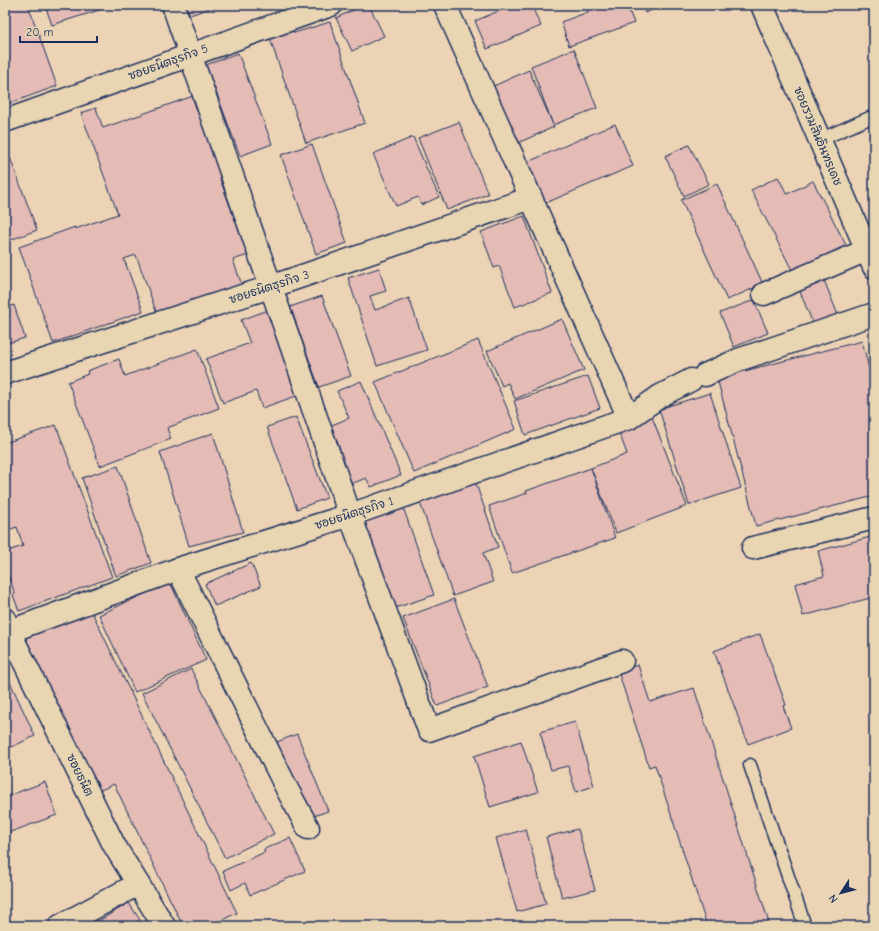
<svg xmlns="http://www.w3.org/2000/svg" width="879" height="931" font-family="'Comic Neue','Playpen Sans Thai',sans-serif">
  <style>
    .building { fill: #e4bbb5; stroke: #1b2f5e }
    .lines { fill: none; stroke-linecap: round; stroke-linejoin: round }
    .service-casing { stroke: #1b2f5e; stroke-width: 15 }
    .minor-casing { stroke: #1b2f5e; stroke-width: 25 }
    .service { stroke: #e8d5b2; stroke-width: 12 }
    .minor { stroke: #e8d5b2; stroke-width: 22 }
    .labels { text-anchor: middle; stroke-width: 3.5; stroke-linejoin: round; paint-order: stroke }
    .street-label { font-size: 12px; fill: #1b2f5e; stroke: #e8d5b2 }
  </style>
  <rect width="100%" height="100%" fill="#ecd3b5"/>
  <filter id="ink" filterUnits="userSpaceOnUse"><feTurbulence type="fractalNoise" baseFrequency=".025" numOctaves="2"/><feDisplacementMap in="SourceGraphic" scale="8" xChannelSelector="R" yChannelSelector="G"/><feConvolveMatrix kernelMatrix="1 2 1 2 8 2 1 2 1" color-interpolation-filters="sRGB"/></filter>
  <g filter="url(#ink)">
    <g class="building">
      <path d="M 5,5 L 28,5 L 57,86 L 5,105 Z"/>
      <path d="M 45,5 L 115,5 L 52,25 Z"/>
      <path d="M 186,5 L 219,5 L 190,15 Z"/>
      <path d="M 364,5 L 369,5 L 384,36 L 352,51 L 336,18 Z"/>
      <path d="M 513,5 L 531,5 L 541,26 L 487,49 L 475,21 Z"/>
      <path d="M 586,5 L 627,5 L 634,23 L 569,46 L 561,22 L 588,12 Z"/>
      <path d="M 641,5 L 664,5 L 645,13 Z"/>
      <path d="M 330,22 L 365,123 L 306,143 L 269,36 L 293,28 L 294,33 Z"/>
      <path d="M 574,49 L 597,108 L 553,125 L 531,66 Z"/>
      <path d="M 238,53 L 272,144 L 240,156 L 206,65 Z"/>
      <path d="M 529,70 L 554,127 L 511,146 L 487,89 Z"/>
      <path d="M 193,96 L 222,178 L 220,179 L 248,255 L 233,260 L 242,285 L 157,314 L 136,255 L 124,259 L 143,311 L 53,343 L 19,247 L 75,227 L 75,229 L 118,214 L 81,113 L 96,108 L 103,128 Z"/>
      <path d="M 459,122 L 488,194 L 447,210 L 418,138 Z"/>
      <path d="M 615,124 L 633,166 L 541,205 L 523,164 Z"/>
      <path d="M 413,137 L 439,197 L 421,205 L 418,197 L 396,206 L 373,154 Z"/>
      <path d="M 5,144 L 37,230 L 5,242 Z"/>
      <path d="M 312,144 L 347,243 L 316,254 L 281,155 Z"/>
      <path d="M 689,145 L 709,184 L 684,196 L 665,156 Z"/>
      <path d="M 778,177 L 787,194 L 813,181 L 846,245 L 793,272 L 751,190 Z"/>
      <path d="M 717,184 L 763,284 L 727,300 L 681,200 Z"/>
      <path d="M 524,216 L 552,293 L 515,307 L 499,266 L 494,268 L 481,232 Z"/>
      <path d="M 379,268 L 386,291 L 370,296 L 375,310 L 409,298 L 427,350 L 377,366 L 348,278 Z"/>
      <path d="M 824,280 L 838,315 L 813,324 L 799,289 Z"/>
      <path d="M 322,296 L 351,376 L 319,387 L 290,307 Z"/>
      <path d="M 754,300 L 768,333 L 734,347 L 720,313 Z"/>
      <path d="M 14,305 L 25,338 L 5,344 L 5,308 Z"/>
      <path d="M 268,310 L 299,395 L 262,408 L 256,391 L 223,403 L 206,359 L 250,343 L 241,320 Z"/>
      <path d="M 562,319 L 584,370 L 515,399 L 508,383 L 502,386 L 487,351 Z"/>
      <path d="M 478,340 L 516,429 L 414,473 L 375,382 Z"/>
      <path d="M 862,341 L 874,388 L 874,496 L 756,526 L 717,378 Z"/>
      <path d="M 197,349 L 219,408 L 167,428 L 171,439 L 100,466 L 68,382 L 88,374 L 87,371 L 119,359 L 125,376 Z"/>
      <path d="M 588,376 L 600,408 L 525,435 L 514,401 Z"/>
      <path d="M 361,381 L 401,475 L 371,487 L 366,478 L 351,484 L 327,427 L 349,418 L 337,391 Z"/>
      <path d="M 710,393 L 741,488 L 689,505 L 659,409 Z"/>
      <path d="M 296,417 L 327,498 L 297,509 L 267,427 Z"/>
      <path d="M 652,417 L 687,506 L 616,533 L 591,468 L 627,454 L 618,430 Z"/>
      <path d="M 56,425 L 112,577 L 19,611 L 13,595 L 15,594 L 5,566 L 5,552 L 23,546 L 17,527 L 5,531 L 5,443 Z"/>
      <path d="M 213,433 L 243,532 L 189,546 L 160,452 Z"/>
      <path d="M 118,466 L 151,563 L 116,576 L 82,478 Z"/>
      <path d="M 591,468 L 615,538 L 512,573 L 489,506 L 527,493 L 526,491 Z"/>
      <path d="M 474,478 L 498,547 L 483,553 L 493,582 L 453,596 L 419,500 Z"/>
      <path d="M 403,507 L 434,595 L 392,609 L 362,522 Z"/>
      <path d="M 874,536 L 874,597 L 803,616 L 795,584 L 824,576 L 818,551 Z"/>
      <path d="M 251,563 L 261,586 L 215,606 L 205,584 Z"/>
      <path d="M 170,582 L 206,660 L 135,692 L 99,615 Z"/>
      <path d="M 454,599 L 488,687 L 437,706 L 403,618 Z"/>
      <path d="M 89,606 L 237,913 L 209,926 L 183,926 L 114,784 L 99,791 L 25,637 Z"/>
      <path d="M 760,634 L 786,705 L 783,706 L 791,728 L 748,744 L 714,651 Z"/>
      <path d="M 638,665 L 650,702 L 694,688 L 770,926 L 707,926 L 655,765 L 649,767 L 618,671 Z"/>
      <path d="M 191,669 L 274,834 L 225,858 L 142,693 Z"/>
      <path d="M 5,671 L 35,736 L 5,750 Z"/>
      <path d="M 575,722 L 594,786 L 576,792 L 568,766 L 551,770 L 540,732 Z"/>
      <path d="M 297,734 L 328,811 L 308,818 L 277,742 Z"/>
      <path d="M 521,741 L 538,792 L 490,807 L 474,756 Z"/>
      <path d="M 45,782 L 57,815 L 5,834 L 5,797 Z"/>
      <path d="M 526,829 L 546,904 L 517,912 L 496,838 Z"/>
      <path d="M 578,829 L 595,890 L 562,898 L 546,837 Z"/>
      <path d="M 290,838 L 305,871 L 250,895 L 245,883 L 231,890 L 223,871 L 265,852 L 264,849 Z"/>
      <path d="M 129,903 L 140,920 L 130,926 L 90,926 Z"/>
    </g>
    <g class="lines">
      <g class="service-casing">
        <g id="service">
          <path d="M 819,140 L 874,116"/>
          <path d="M 750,765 L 805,926"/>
        </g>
      </g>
      <g class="minor-casing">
        <g id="minor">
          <path d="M 173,5 L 350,515 L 429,730 L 622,661"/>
          <path d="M 445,5 L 629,418"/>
          <path d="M 762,5 L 874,267"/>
          <path d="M 5,121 L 331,5"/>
          <path d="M 764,294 L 867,250"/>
          <path d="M 5,373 L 270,287 L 531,198"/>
          <path d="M 705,375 L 738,360 L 874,314"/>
          <path d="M 753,548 L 874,518"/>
          <path d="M 178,569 L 288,791 L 308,828"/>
          <path d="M 5,619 L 9,631 L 114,845 L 164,926"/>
          <path d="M 5,633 L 178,569 L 350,515 L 629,418 L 660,396 L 691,380"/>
          <path d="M 60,926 L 138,884"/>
        </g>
      </g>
      <use href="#service" class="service"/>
      <use href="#minor" class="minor"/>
    </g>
  </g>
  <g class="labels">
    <g class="street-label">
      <text transform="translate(168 62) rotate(-20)" y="4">ซอยธนิตธุรกิจ 5</text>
      <text transform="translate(818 136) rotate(67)" y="4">ซอยรวมสินอินทรเดช</text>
      <text transform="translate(269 287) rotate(-18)" y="4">ซอยธนิตธุรกิจ 3</text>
      <text transform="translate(354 513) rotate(-18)" y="4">ซอยธนิตธุรกิจ 1</text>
      <text transform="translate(80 775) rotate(64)" y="4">ซอยธนิต</text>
    </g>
  </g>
  <rect width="879" height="931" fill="none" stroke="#e8d5b2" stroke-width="20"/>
  <rect x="10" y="10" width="859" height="911" fill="none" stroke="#1b2f5e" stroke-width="1.5" filter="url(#ink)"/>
  <g transform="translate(841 893) rotate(234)" stroke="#e8d5b2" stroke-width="3" paint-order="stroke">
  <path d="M0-3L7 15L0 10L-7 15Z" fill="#1b2f5e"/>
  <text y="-6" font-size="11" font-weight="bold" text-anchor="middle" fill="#1b2f5e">N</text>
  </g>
  <path d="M20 36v6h77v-6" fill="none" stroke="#1b2f5e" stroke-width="2"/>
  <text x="26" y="36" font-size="12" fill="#1b2f5e" stroke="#e8d5b2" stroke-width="3" paint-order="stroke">20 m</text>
</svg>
